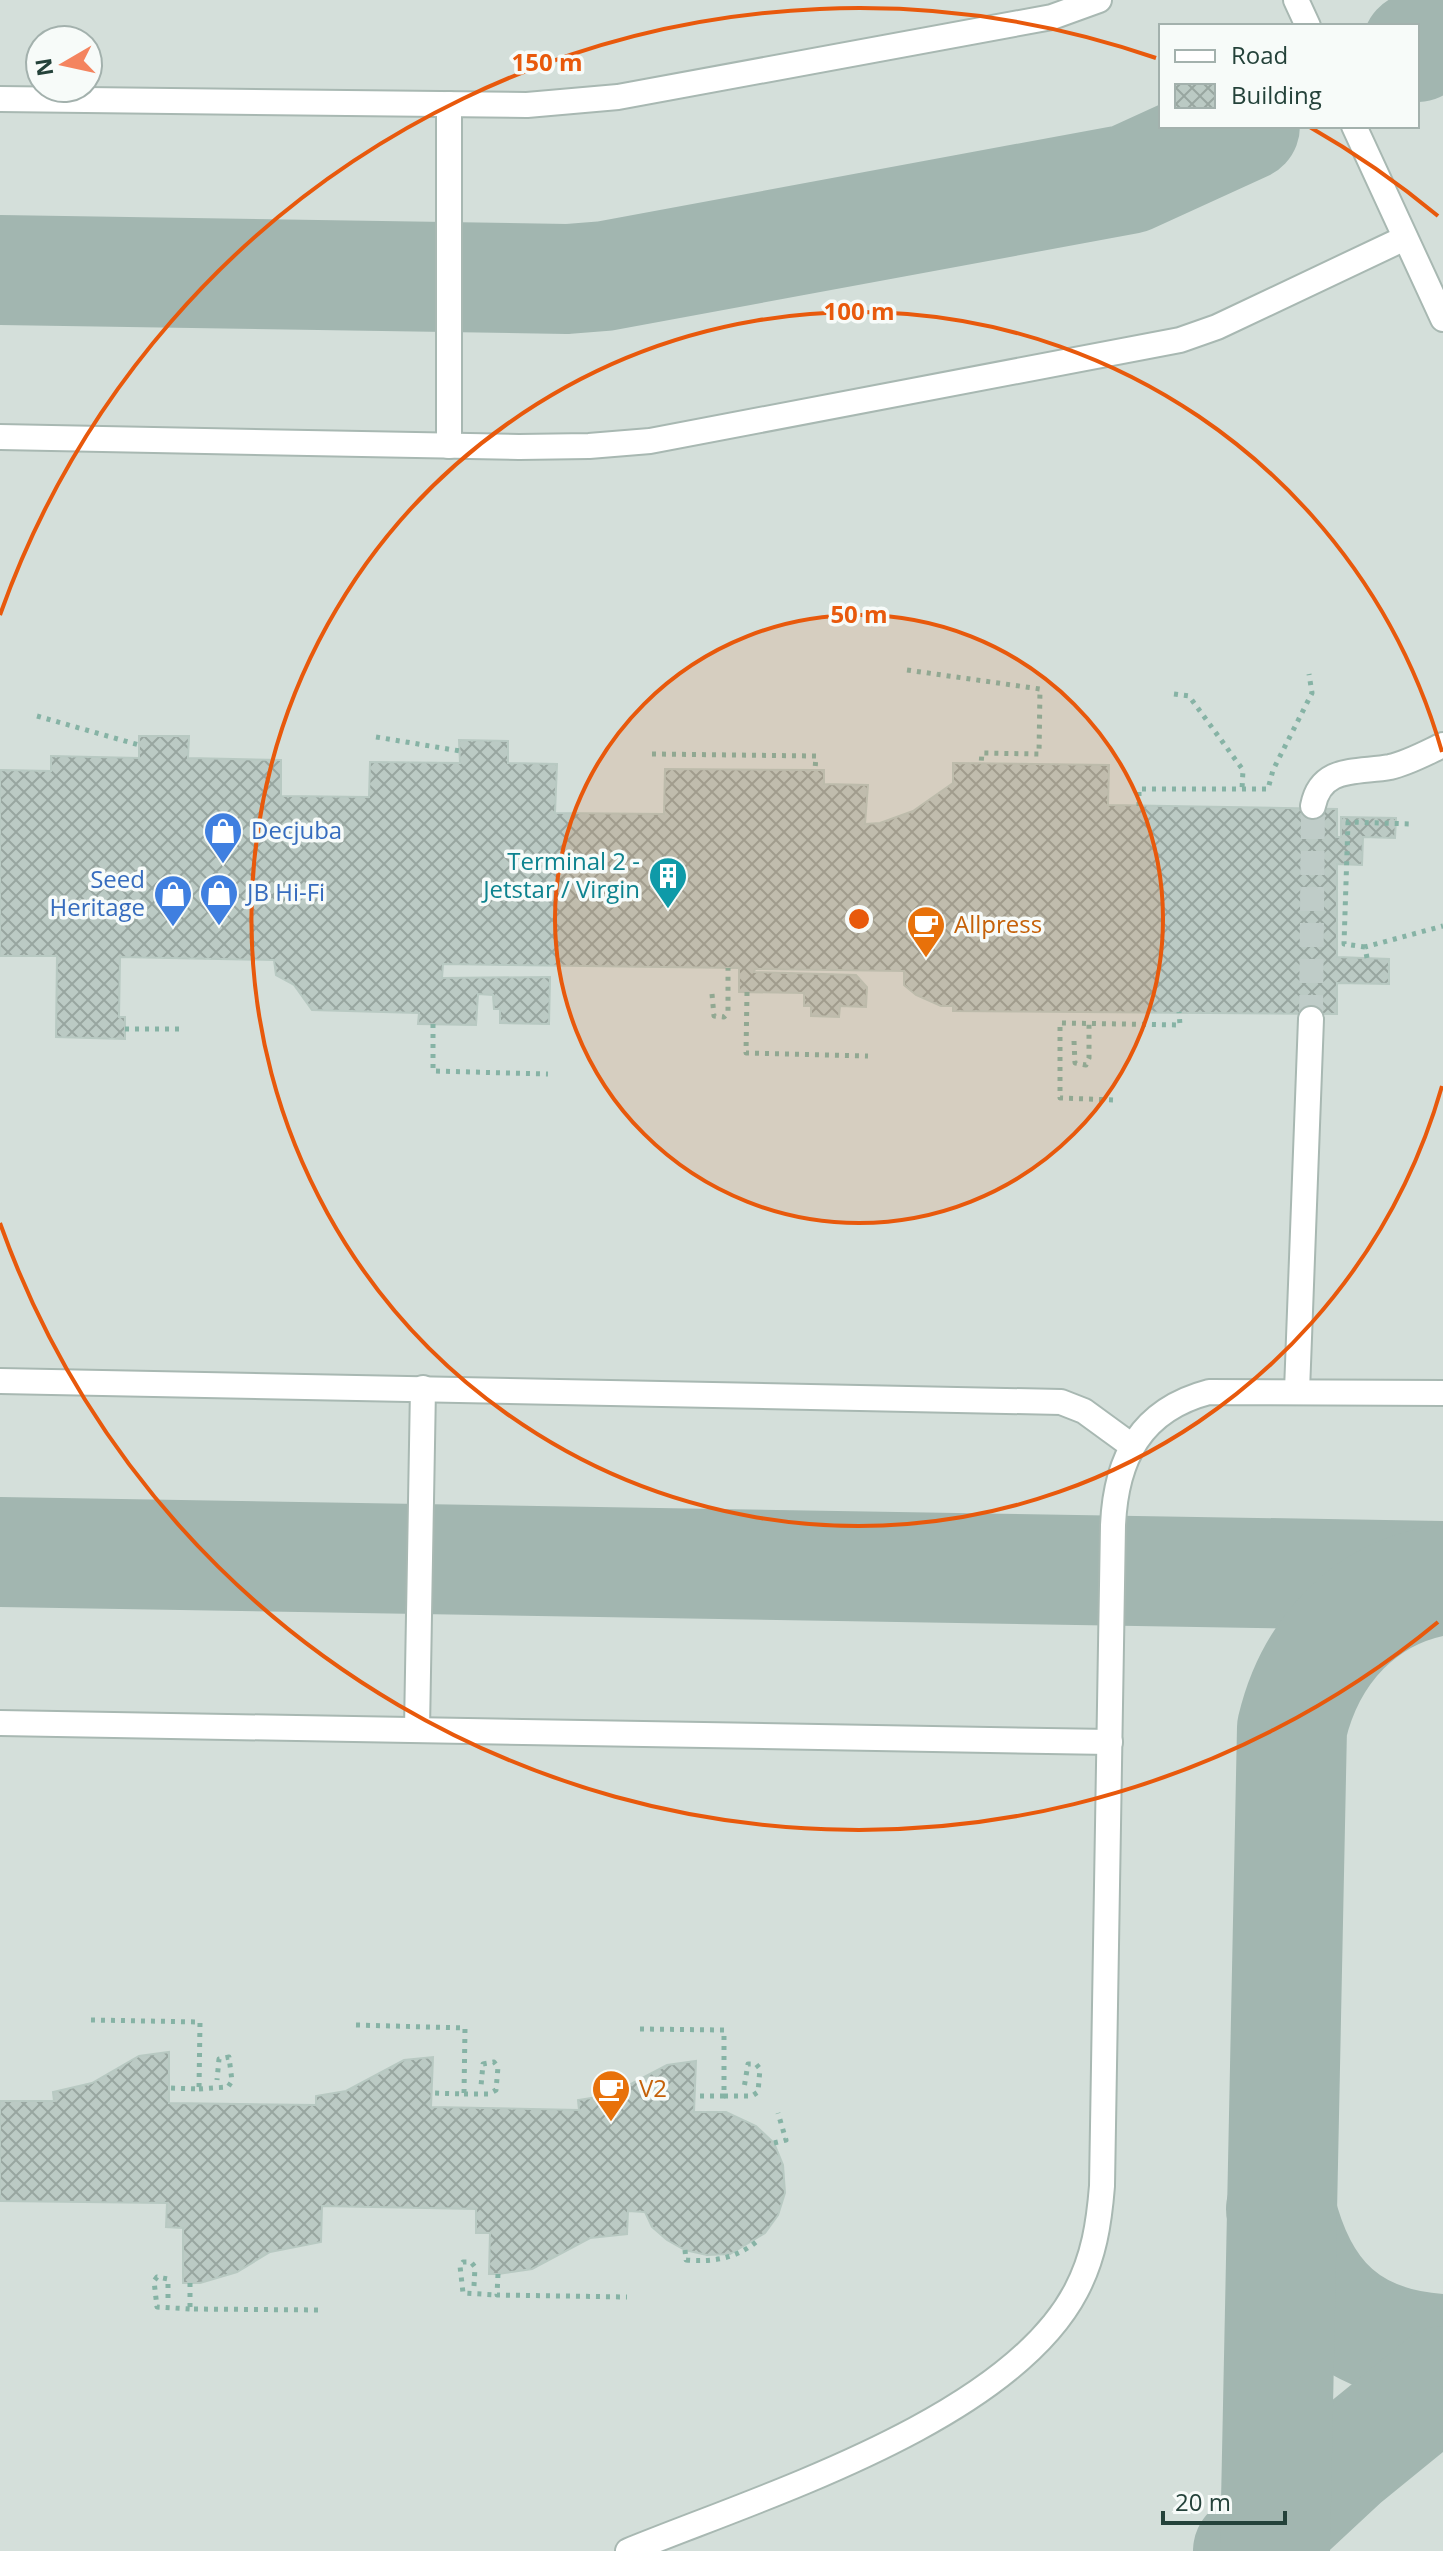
<svg xmlns="http://www.w3.org/2000/svg" width="1443" height="2551" font-family="'Open Sans',sans-serif">
  <style>
    .built { fill: #d4dfda; fill-rule: evenodd }
    .lines { fill: none; stroke-linecap: round; stroke-linejoin: round }
    .taxiway { stroke: #a2b6b0; stroke-width: 110 }
    .building { fill: url(#building-cross-hatch); stroke: #b8c9c2; stroke-width: 2 }
    .minor-tunnel { stroke: #bfccc8; stroke-width: 24; stroke-dasharray: 24 12; stroke-linecap: butt }
    .minor-casing { stroke: #a8b8b2; stroke-width: 28 }
    .path { stroke: #86b3a5; stroke-width: 5; stroke-dasharray: 4 6; stroke-linecap: butt }
    .minor { stroke: #fff; stroke-width: 24 }
    .ring { fill: none; stroke: #e8590c; stroke-width: 4 }
    .labels { text-anchor: middle; stroke-width: 7; stroke-linejoin: round; paint-order: stroke }
    .shop-label { font-size: 24px; fill: #366cbe; stroke: #f7fbf9; text-anchor: start }
    .culture-label { font-size: 24px; fill: #0d838f; stroke: #f7fbf9; text-anchor: end }
    .food-label { font-size: 24px; fill: #c56008; stroke: #f7fbf9; text-anchor: start }
    .centre { fill: #e8590c; stroke: #f7fbf9; stroke-width: 4 }
    .ring-label { font-size: 24px; text-anchor: middle; font-weight: bold; fill: #e8590c; stroke: #f7fbf9; stroke-width: 7; stroke-linejoin: round; paint-order: stroke }
  </style>
  <defs>
    <pattern id="building-cross-hatch" width="8" height="8" patternUnits="userSpaceOnUse" patternTransform="scale(2)"><rect width="8" height="8" fill="#bbcac4"/><path d="M0 0l8 8M0 8l8-8" fill="none" stroke="#98a6a0"/></pattern>
  </defs>
  <rect width="100%" height="100%" fill="#e6efeb"/>
  <path class="built" d="M 0,0 L 1443,0 L 1443,2551 L 0,2551 ZM 1161,26 L 1417,26 L 1417,126 L 1161,126 ZM 40,40 L 88,40 L 88,88 L 40,88 Z"/>
  <g class="lines">
    <g class="taxiway">
      <path d="M 1417,47 L 1443,35"/>
      <path d="M 0,270 L 567,279 L 605,276 L 1129,179 L 1245,126"/>
      <path d="M 0,1552 L 1443,1576"/>
      <path d="M 1281,2209 C 1303,2297 1351,2344 1443,2349"/>
      <path d="M 1248,2551 L 1346,2460 L 1443,2381"/>
      <path d="M 1275,2551 L 1292,1728 C 1310,1652 1364,1592 1443,1580"/>
    </g>
  </g>
  <g class="building">
    <path d="M 139,736 L 189,736 L 188,758 L 281,760 L 281,796 L 369,797 L 370,762 L 460,763 L 459,740 L 508,741 L 508,763 L 557,764 L 555,813 L 664,814 L 665,769 L 815,770 L 824,770 L 824,784 L 868,785 L 865,824 L 880,823 L 913,811 L 953,783 L 953,763 L 1109,765 L 1108,805 L 1337,809 L 1337,837 L 1341,837 L 1341,817 L 1396,818 L 1395,838 L 1363,837 L 1362,865 L 1337,864 L 1337,957 L 1389,959 L 1389,984 L 1337,983 L 1337,1014 L 953,1011 L 953,1006 L 941,1006 L 916,995 L 904,985 L 904,971 L 755,969 L 754,972 L 856,975 L 867,987 L 866,1007 L 840,1006 L 839,1017 L 811,1016 L 811,1006 L 804,1006 L 804,993 L 739,992 L 739,968 L 443,964 L 442,978 L 550,977 L 549,1024 L 500,1023 L 500,1009 L 494,1009 L 493,995 L 478,994 L 476,1025 L 418,1024 L 419,1013 L 312,1010 L 294,985 L 276,975 L 274,960 L 120,957 L 119,1017 L 125,1017 L 125,1039 L 56,1037 L 57,956 L 0,956 L 0,770 L 51,771 L 51,756 L 139,758 Z"/>
    <path d="M 169,2052 L 169,2103 L 316,2105 L 316,2096 L 346,2091 L 404,2060 L 433,2057 L 431,2107 L 579,2110 L 578,2100 L 610,2095 L 667,2065 L 696,2061 L 694,2112 L 726,2112 L 756,2126 L 774,2143 L 783,2165 L 785,2193 L 778,2215 L 765,2233 L 730,2254 L 707,2255 L 685,2250 L 667,2240 L 652,2227 L 645,2212 L 628,2211 L 627,2234 L 590,2238 L 532,2269 L 498,2274 L 489,2274 L 490,2233 L 476,2233 L 476,2209 L 322,2206 L 321,2242 L 270,2252 L 237,2272 L 200,2283 L 183,2283 L 183,2228 L 166,2227 L 167,2203 L 0,2201 L 0,2101 L 54,2101 L 53,2092 L 92,2083 L 139,2056 Z"/>
  </g>
  <g class="lines">
    <path class="minor-tunnel" d="M 1311,1019 L 1313,806"/>
    <g class="minor-casing">
      <g id="minor">
        <path d="M 1296,0 L 1308,26"/>
        <path d="M 0,99 L 527,105 L 618,97 L 1052,17 L 1099,0"/>
        <path d="M 449,104 L 449,446"/>
        <path d="M 1354,126 L 1443,319"/>
        <path d="M 0,437 L 519,447 L 589,446 L 650,441 L 1180,340 L 1217,327 L 1405,238"/>
        <path d="M 1313,806 C 1321,765 1358,773 1390,767 C 1408,763 1426,753 1443,745"/>
        <path d="M 0,1381 L 1061,1402 L 1084,1411 L 1132,1446"/>
        <path d="M 1297,1391 L 1311,1019"/>
        <path d="M 0,1723 L 1110,1742"/>
        <path d="M 417,1729 L 423,1388"/>
        <path d="M 628,2551 C 760,2497 1008,2421 1076,2291 C 1094,2257 1099,2223 1102,2186 L 1113,1525 C 1116,1458 1141,1410 1209,1392 L 1443,1393"/>
      </g>
    </g>
    <g class="path">
      <path d="M 907,670 L 1040,689 L 1039,754 L 982,753 L 981,764"/>
      <path d="M 1174,694 L 1189,696 L 1243,770 L 1242,789"/>
      <path d="M 37,716 L 139,745"/>
      <path d="M 376,737 L 460,751"/>
      <path d="M 652,754 L 816,756 L 815,770"/>
      <path d="M 1139,806 L 1139,789 L 1268,789 L 1273,770 L 1312,693 L 1309,674"/>
      <path d="M 1365,947 L 1344,944 L 1348,822 L 1412,824"/>
      <path d="M 1367,958 L 1365,947 L 1443,926"/>
      <path d="M 747,992 L 746,1053 L 868,1056"/>
      <path d="M 712,994 L 714,1016 L 724,1017 L 728,1013 L 728,968"/>
      <path d="M 433,1024 L 433,1071 L 548,1074"/>
      <path d="M 125,1029 L 181,1029"/>
      <path d="M 1074,1041 L 1075,1063 L 1086,1065 L 1089,1058 L 1089,1023"/>
      <path d="M 1113,1100 L 1060,1098 L 1060,1023 L 1180,1025 L 1179,1012"/>
      <path d="M 91,2020 L 200,2022 L 199,2089 L 169,2088"/>
      <path d="M 356,2025 L 465,2028 L 464,2094 L 431,2093"/>
      <path d="M 640,2029 L 724,2030 L 724,2096 L 695,2096"/>
      <path d="M 199,2089 L 228,2087 L 232,2081 L 229,2057 L 219,2059 L 217,2080"/>
      <path d="M 464,2094 L 489,2094 L 496,2090 L 498,2067 L 494,2062 L 483,2064 L 481,2086"/>
      <path d="M 724,2096 L 752,2096 L 758,2092 L 760,2069 L 756,2064 L 748,2064 L 744,2088"/>
      <path d="M 774,2143 L 786,2140 L 778,2113"/>
      <path d="M 685,2250 L 686,2260 C 713,2262 735,2259 756,2242"/>
      <path d="M 498,2274 L 497,2295 L 627,2297"/>
      <path d="M 190,2283 L 190,2309 L 323,2310"/>
      <path d="M 474,2286 L 475,2267 L 471,2262 L 463,2262 L 460,2266 L 463,2293 L 497,2295"/>
      <path d="M 168,2298 L 168,2279 L 157,2277 L 154,2281 L 157,2307 L 190,2309"/>
    </g>
    <use href="#minor" class="minor"/>
  </g>
  <circle cx="859" cy="919" r="304" fill="#e8590c" fill-opacity=".12"/>
  <g class="ring">
    <circle cx="859" cy="919" r="304"/>
    <path d="M1442 1086A607 607 0 1 1 1442 752"/>
    <path d="M1438 1622A911 911 0 0 1 0 1223M0 615A911 911 0 0 1 1156 58M1308 126A911 911 0 0 1 1438 216"/>
  </g>
  <defs>
    <g id="shop-pin" transform="scale(2)"><path d="M0 17L-7.5 6A9.5 9.5 0 1 1 7.5 6Z" fill="#3f7fe0" stroke="#f7fbf9"/><path d="M-5-2.5h2.3a2.7 3.5 0 0 1 5.4 0H5L5.5 6h-11ZM-1.5-2.5h3a1.5 2.3 0 0 0-3 0Z" fill="#fff"/></g>
    <g id="building-pin" transform="scale(2)"><path d="M0 17L-7.5 6A9.5 9.5 0 1 1 7.5 6Z" fill="#0f9aa8" stroke="#f7fbf9"/><path d="M-4-6H4V6H1V3H-1V6H-4ZM-2.5-4.3h1.7v1.8h-1.7ZM.8-4.3h1.7v1.8H.8ZM-2.5-1h1.7V.8h-1.7ZM.8-1h1.7V.8H.8Z" fill="#fff"/></g>
    <g id="cafe-pin" transform="scale(2)"><path d="M0 17L-7.5 6A9.5 9.5 0 1 1 7.5 6Z" fill="#e8710a" stroke="#f7fbf9"/><path d="M-5.5-4.5H6V0H3Q3 3.5 0 3.5H-2.5Q-5.5 3.5-5.5 0ZM3-3.2v2h1.7v-2ZM-6 4.5H4V6H-6Z" fill="#fff"/></g>
  </defs>
  <g fill-rule="evenodd">
    <use href="#shop-pin" x="223" y="831"/>
    <use href="#building-pin" x="668" y="876"/>
    <use href="#shop-pin" x="219" y="893"/>
    <use href="#shop-pin" x="173" y="894"/>
    <use href="#cafe-pin" x="926" y="925"/>
    <use href="#cafe-pin" x="611" y="2089"/>
  </g>
  <g class="labels">
    <g class="shop-label">
      <text x="251" y="839">Decjuba</text>
      <text x="145" y="888" text-anchor="end">Seed<tspan x="145" dy="28">Heritage</tspan></text>
      <text x="247" y="901">JB Hi-Fi</text>
    </g>
    <g class="culture-label">
      <text x="640" y="870">Terminal 2 -<tspan x="640" dy="28">Jetstar / Virgin</tspan></text>
    </g>
    <g class="food-label">
      <text x="954" y="933">Allpress</text>
      <text x="639" y="2097">V2</text>
    </g>
  </g>
  <circle cx="859" cy="919" r="12" class="centre"/>
  <g class="ring-label">
    <text x="547" y="71">150 m</text>
    <text x="859" y="320">100 m</text>
    <text x="859" y="623">50 m</text>
  </g>
  <rect x="1159" y="24" width="260" height="104" fill="#f7fbf9" stroke="#a3b1ad" stroke-width="2"/>
  <rect x="1175" y="50" width="40" height="12" fill="#ffffff" stroke="#a3b1ad" stroke-width="2"/>
  <text x="1231" y="64" font-size="24" fill="#24423a">Road</text>
  <rect x="1175" y="84" width="40" height="24" fill="url(#building-cross-hatch)" stroke="#a3b1ad" stroke-width="2"/>
  <text x="1231" y="104" font-size="24" fill="#24423a">Building</text>
  <g transform="translate(64 64) rotate(261)"><circle r="38" fill="#f7fbf9" stroke="#a3b1ad" stroke-width="2"/>
  <path d="M0-6L14 30L0 20L-14 30Z" fill="#f4845f"/>
  <text y="-12" font-size="22" font-weight="bold" text-anchor="middle" fill="#24423a">N</text>
  </g>
  <path d="M1163 2511v12h122v-12" fill="none" stroke="#24423a" stroke-width="4"/>
  <text x="1175" y="2511" font-size="24" fill="#24423a" stroke="#f7fbf9" stroke-width="6" paint-order="stroke">20 m</text>
</svg>
